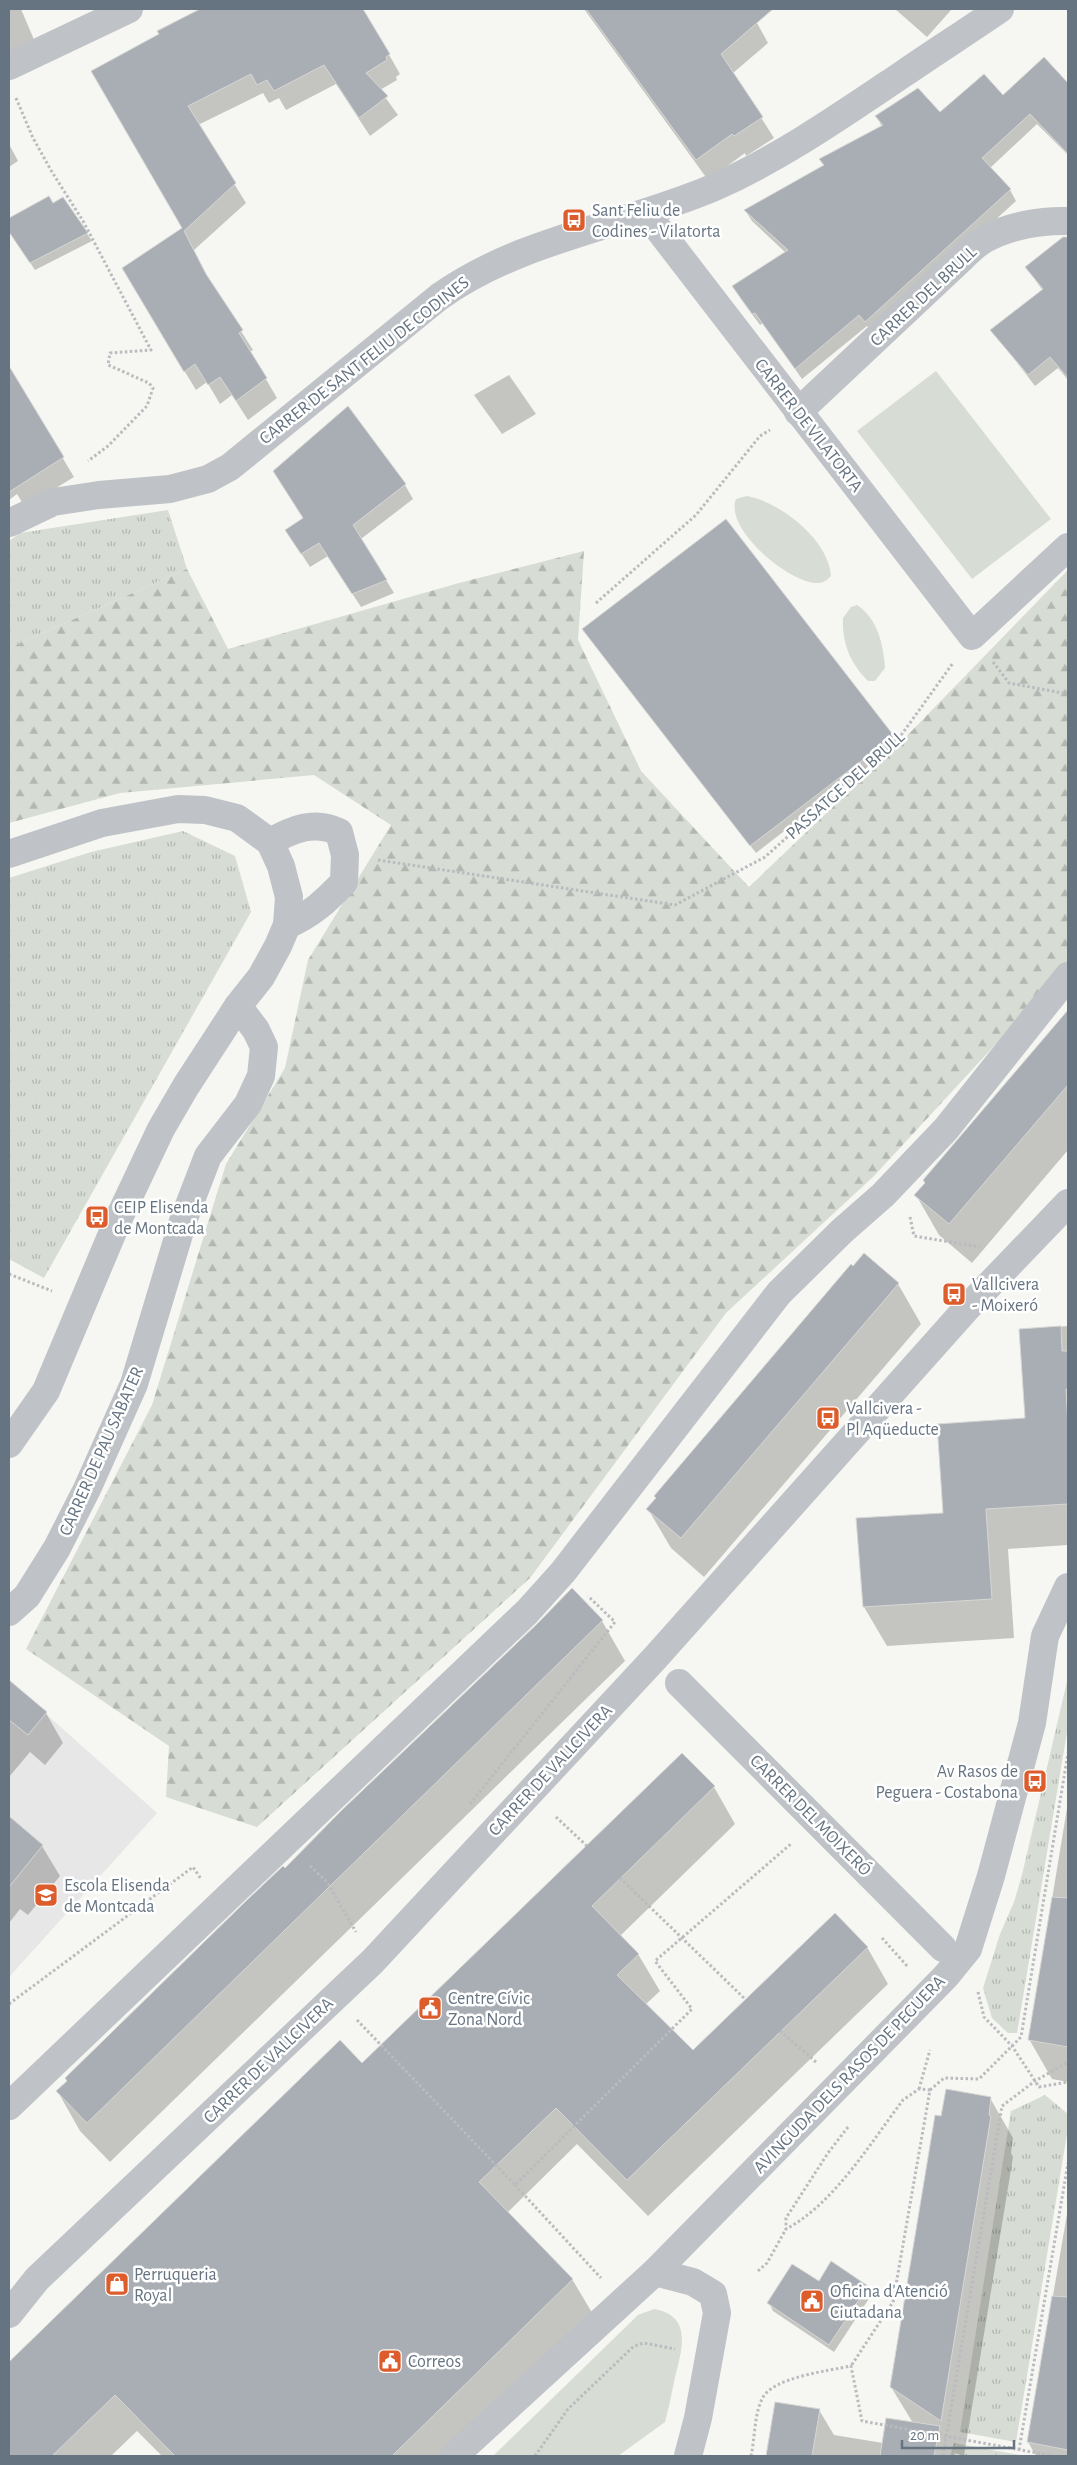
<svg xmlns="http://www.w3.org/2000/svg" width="1077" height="2465" font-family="'Alegreya Sans',sans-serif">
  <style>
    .built { fill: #e6e7e6 }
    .grass { fill: url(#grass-tufts) }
    .forest { fill: url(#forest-firs) }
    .park { fill: #d7dcd4 }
    .shadow { fill: #0003 }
    .building { fill: #a8aeb4; stroke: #d7d7d5 }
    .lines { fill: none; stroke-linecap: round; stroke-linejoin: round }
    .path { stroke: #b9bbbe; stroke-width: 3; stroke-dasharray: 2.5 2.5; stroke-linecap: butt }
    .pedestrian { stroke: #bfc2c6; stroke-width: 28 }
    .minor { stroke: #bfc2c6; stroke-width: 28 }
    .labels { text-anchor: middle; stroke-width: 5; stroke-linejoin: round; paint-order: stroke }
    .poi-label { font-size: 18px; fill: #667482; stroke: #fff; text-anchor: start }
    .street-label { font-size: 18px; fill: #667482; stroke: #fff }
  </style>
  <defs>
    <pattern id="grass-tufts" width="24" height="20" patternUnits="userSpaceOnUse" patternTransform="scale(1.25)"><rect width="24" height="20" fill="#d7dcd4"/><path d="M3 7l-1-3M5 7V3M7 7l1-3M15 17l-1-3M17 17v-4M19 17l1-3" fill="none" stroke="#b2b7b1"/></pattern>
    <pattern id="forest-firs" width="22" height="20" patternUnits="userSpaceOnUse" patternTransform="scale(1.25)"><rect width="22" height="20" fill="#d7dcd4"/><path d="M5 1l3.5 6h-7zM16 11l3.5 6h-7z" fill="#b2b7b1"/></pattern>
  </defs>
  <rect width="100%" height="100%" fill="#f6f6f2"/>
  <path class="built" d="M 9,1681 L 157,1813 L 9,1977 Z"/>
  <g class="grass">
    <path d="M 168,510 L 187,569 L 9,648 L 9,541 L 20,533 Z"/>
    <path d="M 183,831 L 235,856 L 251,912 L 44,1278 L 9,1259 L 9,878 L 91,852 Z"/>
    <path d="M 1068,1677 L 1068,1726 L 1017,2033 L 1008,2033 L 992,2018 L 983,1988 L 1000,1934 L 1014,1902 L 1022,1875 Z"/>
    <path d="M 1045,2095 L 1068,2114 L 1068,2128 L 1016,2442 L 960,2432 L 1011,2111 Z"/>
    <path d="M 954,2443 L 1025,2456 L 950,2456 Z"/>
  </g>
  <path class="forest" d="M 584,551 L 578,640 L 641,771 L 749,887 L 898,745 L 1068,570 L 1068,966 L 874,1176 L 726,1313 L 530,1578 L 257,1827 L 166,1797 L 169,1746 L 26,1649 L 152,1405 L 226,1164 L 285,1068 L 308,960 L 391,825 L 314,775 L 120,793 L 9,823 L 9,648 L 187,569 L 228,649 L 459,583 Z"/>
  <g class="park">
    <path d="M 936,371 L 1051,519 L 972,579 L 857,431 Z"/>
    <path d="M 747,496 C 780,502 829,540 831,576 C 827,580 824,583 818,583 C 790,584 724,529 736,499 Z"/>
    <path d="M 857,605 C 878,619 883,644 885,668 L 875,681 L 868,681 C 850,663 842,643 843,618 L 851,607 Z"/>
    <path d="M 654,2309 C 693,2316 682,2349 675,2377 C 672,2392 669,2407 665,2422 L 618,2456 L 493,2456 L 638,2315 Z"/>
  </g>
  <g class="shadow">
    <path d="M 9,9 L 21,9 L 38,49 L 9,63 Z"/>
    <path d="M 203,9 L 363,9 L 400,74 L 396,77 L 397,80 L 380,90 L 398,115 L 370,136 L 336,84 L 286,110 L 279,98 L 269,103 L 263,93 L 198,125 L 246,203 L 194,250 L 211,284 L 253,350 L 250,352 L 277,398 L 248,420 L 232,395 L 220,404 L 207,382 L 196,390 L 134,288 L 184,228 L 159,31 Z"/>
    <path d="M 584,9 L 687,9 L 693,19 L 705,9 L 744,9 L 757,23 L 768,43 L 733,73 L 774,138 L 746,156 L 745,153 L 708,180 Z"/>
    <path d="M 895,9 L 952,9 L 927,37 Z"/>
    <path d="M 1044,59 L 1068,85 L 1068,155 L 1037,124 L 990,168 L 1010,190 L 1016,201 L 872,332 L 867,326 L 802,379 L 763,323 L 760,325 L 740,298 L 786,253 L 752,221 L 745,210 L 824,166 L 820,160 L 882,127 L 877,117 L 940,114 L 1003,97 Z"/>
    <path d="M 9,144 L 18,161 L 9,167 Z"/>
    <path d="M 49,197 L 53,204 L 63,199 L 92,241 L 35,270 L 9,231 L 9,220 Z"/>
    <path d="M 1068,240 L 1068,380 L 1058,368 L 1035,386 L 992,330 L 1043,291 L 1026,267 L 1058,242 Z"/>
    <path d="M 509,375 L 536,414 L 502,434 L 474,395 Z"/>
    <path d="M 24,393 L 74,477 L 25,507 L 17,494 L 9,500 L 9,403 Z"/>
    <path d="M 405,485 L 413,499 L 361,539 L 394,593 L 361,607 L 328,556 L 310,567 L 295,544 L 304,519 Z"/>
    <path d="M 584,630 L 892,737 L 897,744 L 756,853 Z"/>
    <path d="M 1068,1012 L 1068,1150 L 972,1263 L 939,1235 L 916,1195 L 926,1183 L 924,1181 Z"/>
    <path d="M 898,1284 L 921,1324 L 704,1577 L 671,1548 L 648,1509 Z"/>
    <path d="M 1068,1326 L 1068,1545 L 1008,1549 L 1014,1638 L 887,1646 L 864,1607 L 1027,1420 L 1020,1330 Z"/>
    <path d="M 572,1590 L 602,1621 L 625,1661 L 110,2162 L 80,2131 L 58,2092 L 124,2023 L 539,1624 Z"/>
    <path d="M 9,1682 L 46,1713 L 63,1743 L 45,1765 L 30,1752 L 9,1777 Z"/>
    <path d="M 682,1755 L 714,1787 L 735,1824 L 620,1936 L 638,1954 L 660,1991 L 645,2005 L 693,2052 L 867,1947 L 888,1984 L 648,2216 L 577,2144 L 507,2213 L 572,2279 L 594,2316 L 450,2456 L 162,2456 L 137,2431 L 111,2456 L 9,2456 L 9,2362 L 231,2147 L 362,2065 Z"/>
    <path d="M 1068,1802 L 1068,2082 L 1052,2079 L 1029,2039 Z"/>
    <path d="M 9,1818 L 42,1846 L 60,1876 L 28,1915 L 20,1909 L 9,1923 Z"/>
    <path d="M 990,2098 L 1013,2138 L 1011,2153 L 1013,2157 L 964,2456 L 954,2453 L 956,2456 L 767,2456 L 776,2403 L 819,2410 L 834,2435 L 883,2443 L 913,2423 L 891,2387 L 942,2117 Z"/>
    <path d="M 1068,2208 L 1068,2456 L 1036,2456 L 1028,2442 Z"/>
    <path d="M 867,2287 L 872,2294 L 834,2352 L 773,2311 L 769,2303 Z"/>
  </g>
  <g class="building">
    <path d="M 200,9 L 363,9 L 390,54 L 386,57 L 387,60 L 366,73 L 388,96 L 359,118 L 324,65 L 274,91 L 267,80 L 257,85 L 251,74 L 188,106 L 236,183 L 184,231 L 206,274 L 243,330 L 239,333 L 267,378 L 236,401 L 220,377 L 208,385 L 195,364 L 184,372 L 122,268 L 182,228 L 91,71 L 159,34 L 157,31 Z"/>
    <path d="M 586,9 L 773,9 L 721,54 L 763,117 L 734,136 L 732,134 L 696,160 Z"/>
    <path d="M 1044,57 L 1068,83 L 1068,154 L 1030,114 L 982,158 L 1011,189 L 865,322 L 859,315 L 795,369 L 755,313 L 752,314 L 732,286 L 788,250 L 744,210 L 824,165 L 819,159 L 883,125 L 875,116 L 918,88 L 940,112 L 984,74 L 1003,95 Z"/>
    <path d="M 49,196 L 53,203 L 63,197 L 88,233 L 30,263 L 9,232 L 9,218 Z"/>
    <path d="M 1063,237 L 1068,237 L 1068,378 L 1050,357 L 1028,375 L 990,330 L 1043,289 L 1025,267 Z"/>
    <path d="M 9,366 L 64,457 L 9,492 Z"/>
    <path d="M 348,406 L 406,484 L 353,525 L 387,580 L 352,594 L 319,543 L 301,554 L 285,530 L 303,518 L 273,471 Z"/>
    <path d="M 726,519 L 894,736 L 750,846 L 582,629 Z"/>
    <path d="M 1068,1010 L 1068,1085 L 949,1224 L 914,1195 L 925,1183 L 923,1180 Z"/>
    <path d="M 864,1253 L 899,1283 L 681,1538 L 646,1509 L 656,1498 L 654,1496 L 851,1264 L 853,1266 Z"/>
    <path d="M 1061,1326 L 1062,1351 L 1068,1351 L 1068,1389 L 1066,1389 L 1068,1425 L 1068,1504 L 986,1509 L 992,1599 L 863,1607 L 856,1518 L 943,1513 L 937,1424 L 1025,1418 L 1019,1329 Z"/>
    <path d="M 572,1588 L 603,1620 L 87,2123 L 56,2091 L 67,2081 L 65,2078 L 245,1902 L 283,1866 L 285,1868 L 342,1810 L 538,1623 Z"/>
    <path d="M 9,1680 L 47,1712 L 28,1735 L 9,1720 Z"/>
    <path d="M 682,1753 L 715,1786 L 592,1906 L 639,1954 L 617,1975 L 693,2050 L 835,1913 L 868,1947 L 627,2180 L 556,2108 L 479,2182 L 573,2279 L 392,2456 L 175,2456 L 115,2395 L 52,2456 L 9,2456 L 9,2362 L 340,2040 L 362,2063 Z"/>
    <path d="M 9,1816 L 43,1845 L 9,1887 Z"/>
    <path d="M 1052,1897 L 1068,1898 L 1068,2047 L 1028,2040 Z"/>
    <path d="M 946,2089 L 991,2097 L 989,2115 L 991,2116 L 941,2421 L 890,2387 L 935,2115 L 941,2116 Z"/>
    <path d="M 831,2261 L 868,2286 L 829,2345 L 767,2303 L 792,2264 L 819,2281 Z"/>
    <path d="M 1052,2296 L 1068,2297 L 1068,2450 L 1027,2442 Z"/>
    <path d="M 775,2402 L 820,2409 L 812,2456 L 766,2456 Z"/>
    <path d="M 886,2418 L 940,2426 L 934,2456 L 880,2456 Z"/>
  </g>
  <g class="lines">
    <g class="path">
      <path d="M 16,98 L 33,138 L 52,172 L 83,221 L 151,350 L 110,353 L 108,365 L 149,383 L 153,388 L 147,406 L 108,446 L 88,461"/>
      <path d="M 596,603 L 696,515 L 760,436 L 770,430"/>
      <path d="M 993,662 L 1009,683 L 1068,694"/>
      <path d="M 378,860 L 675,905 L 765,857 L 902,734 L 953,663"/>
      <path d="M 910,1217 L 914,1236 L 980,1247"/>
      <path d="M 9,1274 L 52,1291"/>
      <path d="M 470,1804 L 615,1622 L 588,1596"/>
      <path d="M 556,1817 L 587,1846"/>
      <path d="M 310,1866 L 327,1882 L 356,1932"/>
      <path d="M 620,1878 L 745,1999"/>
      <path d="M 882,1938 L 908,1967"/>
      <path d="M 978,1992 L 984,2017 L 1012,2046 L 1039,2087 L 1068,2082"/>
      <path d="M 9,2004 L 193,1867 L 201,1879"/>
      <path d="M 357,2020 L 515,2185 L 692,2009 L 655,1961 L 792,1843"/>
      <path d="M 780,2031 L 816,2062"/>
      <path d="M 919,2089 L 930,2050"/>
      <path d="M 930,2090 L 944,2078 L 979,2079 L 1021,2037 L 1068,1753"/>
      <path d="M 848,2127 L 828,2153 L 786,2218 L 786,2229 C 834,2204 871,2142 903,2100 L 919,2089 L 930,2090 L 893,2302 L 851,2366"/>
      <path d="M 515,2185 L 601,2278"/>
      <path d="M 758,2271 L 767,2263 L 786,2229"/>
      <path d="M 1019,2450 L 1068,2163"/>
      <path d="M 535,2456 L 568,2409 L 634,2346 L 644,2343 L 675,2349"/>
      <path d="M 751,2456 C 755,2438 754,2416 762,2399 C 772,2377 828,2371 851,2366 L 862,2421 L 1054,2456"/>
      <path d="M 943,2456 L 1002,2106 L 1035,2081 L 1068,2062"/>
    </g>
    <g class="pedestrian">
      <path d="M 9,1612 L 27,1596 L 57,1548 L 87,1489 L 134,1384 L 183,1221 L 208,1156 L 248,1104 L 261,1076 L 264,1047 L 256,1030 L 238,1006"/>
      <path d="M 679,1683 L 943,1948"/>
    </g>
    <g class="minor">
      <path d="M 9,66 L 129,9"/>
      <path d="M 646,213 L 972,636 L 1068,547"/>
      <path d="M 798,412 L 961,259 C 968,252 976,244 985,239 C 1009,226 1041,220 1068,221"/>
      <path d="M 9,523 L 53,502 L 99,495 L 170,489 L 208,479 L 230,467 L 439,297 C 520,239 624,226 715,187 C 782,157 842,115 903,74 C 935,52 968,31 1000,9"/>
      <path d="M 270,842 C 293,829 314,820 339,832 L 345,855 L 344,882 C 326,901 311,915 287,925"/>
      <path d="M 9,854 L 102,823 L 178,809 L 205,810 L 237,818 L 270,842 L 281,866 L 289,897 L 287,925 L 278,946 L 261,977 L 238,1006 L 186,1086 L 161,1129 L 117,1222 L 46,1391 L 9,1444"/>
      <path d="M 9,2106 L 527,1612 L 563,1572 L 779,1293 L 842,1231 L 883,1195 L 946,1129 L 1068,976"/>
      <path d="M 655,2272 L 693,2282 L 713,2294 L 717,2313 L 698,2418 L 688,2456"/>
      <path d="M 9,2314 L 37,2279 L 373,1961 L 655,1658 L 968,1307 L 1068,1203"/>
      <path d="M 454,2456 L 655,2272 L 946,1976 L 968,1949 L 991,1876 L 1032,1723 L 1045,1636 L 1068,1587"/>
    </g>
  </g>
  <defs>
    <g id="bus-square" transform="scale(1.25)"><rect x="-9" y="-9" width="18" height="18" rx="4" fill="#dc5c2c" stroke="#fff"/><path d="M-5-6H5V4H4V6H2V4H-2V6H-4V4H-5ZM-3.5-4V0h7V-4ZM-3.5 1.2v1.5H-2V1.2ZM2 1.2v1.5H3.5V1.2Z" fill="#fff"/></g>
    <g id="school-square" transform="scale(1.25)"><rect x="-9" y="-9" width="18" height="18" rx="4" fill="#dc5c2c" stroke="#fff"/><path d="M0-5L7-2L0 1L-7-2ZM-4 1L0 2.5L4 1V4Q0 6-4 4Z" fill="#fff"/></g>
    <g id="civic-square" transform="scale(1.25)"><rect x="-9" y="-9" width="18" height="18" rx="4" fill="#dc5c2c" stroke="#fff"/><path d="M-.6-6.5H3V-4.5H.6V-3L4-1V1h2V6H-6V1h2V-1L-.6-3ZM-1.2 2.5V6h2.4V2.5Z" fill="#fff"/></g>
    <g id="shop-square" transform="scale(1.25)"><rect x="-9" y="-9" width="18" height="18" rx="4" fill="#dc5c2c" stroke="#fff"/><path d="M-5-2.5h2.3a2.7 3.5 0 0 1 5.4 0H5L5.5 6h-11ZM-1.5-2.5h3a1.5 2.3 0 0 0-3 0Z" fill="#fff"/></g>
  </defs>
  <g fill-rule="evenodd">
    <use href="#bus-square" x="574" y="220"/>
    <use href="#bus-square" x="97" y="1217"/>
    <use href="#bus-square" x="954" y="1294"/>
    <use href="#bus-square" x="828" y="1418"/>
    <use href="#bus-square" x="1035" y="1781"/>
    <use href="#school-square" x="46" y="1895"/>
    <use href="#civic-square" x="430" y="2008"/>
    <use href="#shop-square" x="117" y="2284"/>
    <use href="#civic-square" x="812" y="2301"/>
    <use href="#civic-square" x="390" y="2361"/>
  </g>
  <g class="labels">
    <g class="poi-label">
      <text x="592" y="216">Sant Feliu de<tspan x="592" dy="21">Codines - Vilatorta</tspan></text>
      <text x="114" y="1213">CEIP Elisenda<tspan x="114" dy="21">de Montcada</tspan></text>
      <text x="972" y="1290">Vallcivera<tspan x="972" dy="21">- Moixeró</tspan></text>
      <text x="846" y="1414">Vallcivera -<tspan x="846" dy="21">Pl Aqüeducte</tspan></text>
      <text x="1018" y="1777" text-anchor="end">Av Rasos de<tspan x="1018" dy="21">Peguera - Costabona</tspan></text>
      <text x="64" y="1891">Escola Elisenda<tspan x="64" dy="21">de Montcada</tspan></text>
      <text x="448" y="2004">Centre Cívic<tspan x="448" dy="21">Zona Nord</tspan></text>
      <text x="134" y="2280">Perruqueria<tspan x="134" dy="21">Royal</tspan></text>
      <text x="830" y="2297">Oficina d'Atenció<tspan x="830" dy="21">Ciutadana</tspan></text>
      <text x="408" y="2367">Correos</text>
    </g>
    <g class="street-label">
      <text transform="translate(923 296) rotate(-43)" y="6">CARRER DEL BRULL</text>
      <text transform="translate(364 360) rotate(-38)" y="6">CARRER DE SANT FELIU DE CODINES</text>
      <text transform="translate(809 425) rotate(52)" y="6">CARRER DE VILATORTA</text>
      <text transform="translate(845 785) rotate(-42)" y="6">PASSATGE DEL BRULL</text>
      <text transform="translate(101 1451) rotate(-66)" y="6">CARRER DE PAU SABATER</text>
      <text transform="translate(550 1770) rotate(-47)" y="6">CARRER DE VALLCIVERA</text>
      <text transform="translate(811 1815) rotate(45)" y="6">CARRER DEL MOIXERÓ</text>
      <text transform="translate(268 2060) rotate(-44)" y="6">CARRER DE VALLCIVERA</text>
      <text transform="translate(849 2074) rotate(-46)" y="6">AVINGUDA DELS RASOS DE PEGUERA</text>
    </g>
  </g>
  <rect width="1077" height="2465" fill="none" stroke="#667482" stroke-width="20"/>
  <path d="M902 2440v8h112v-8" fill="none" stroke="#667482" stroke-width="2.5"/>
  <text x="910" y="2440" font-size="15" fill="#667482" stroke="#ffffff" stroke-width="4" paint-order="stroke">20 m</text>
</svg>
